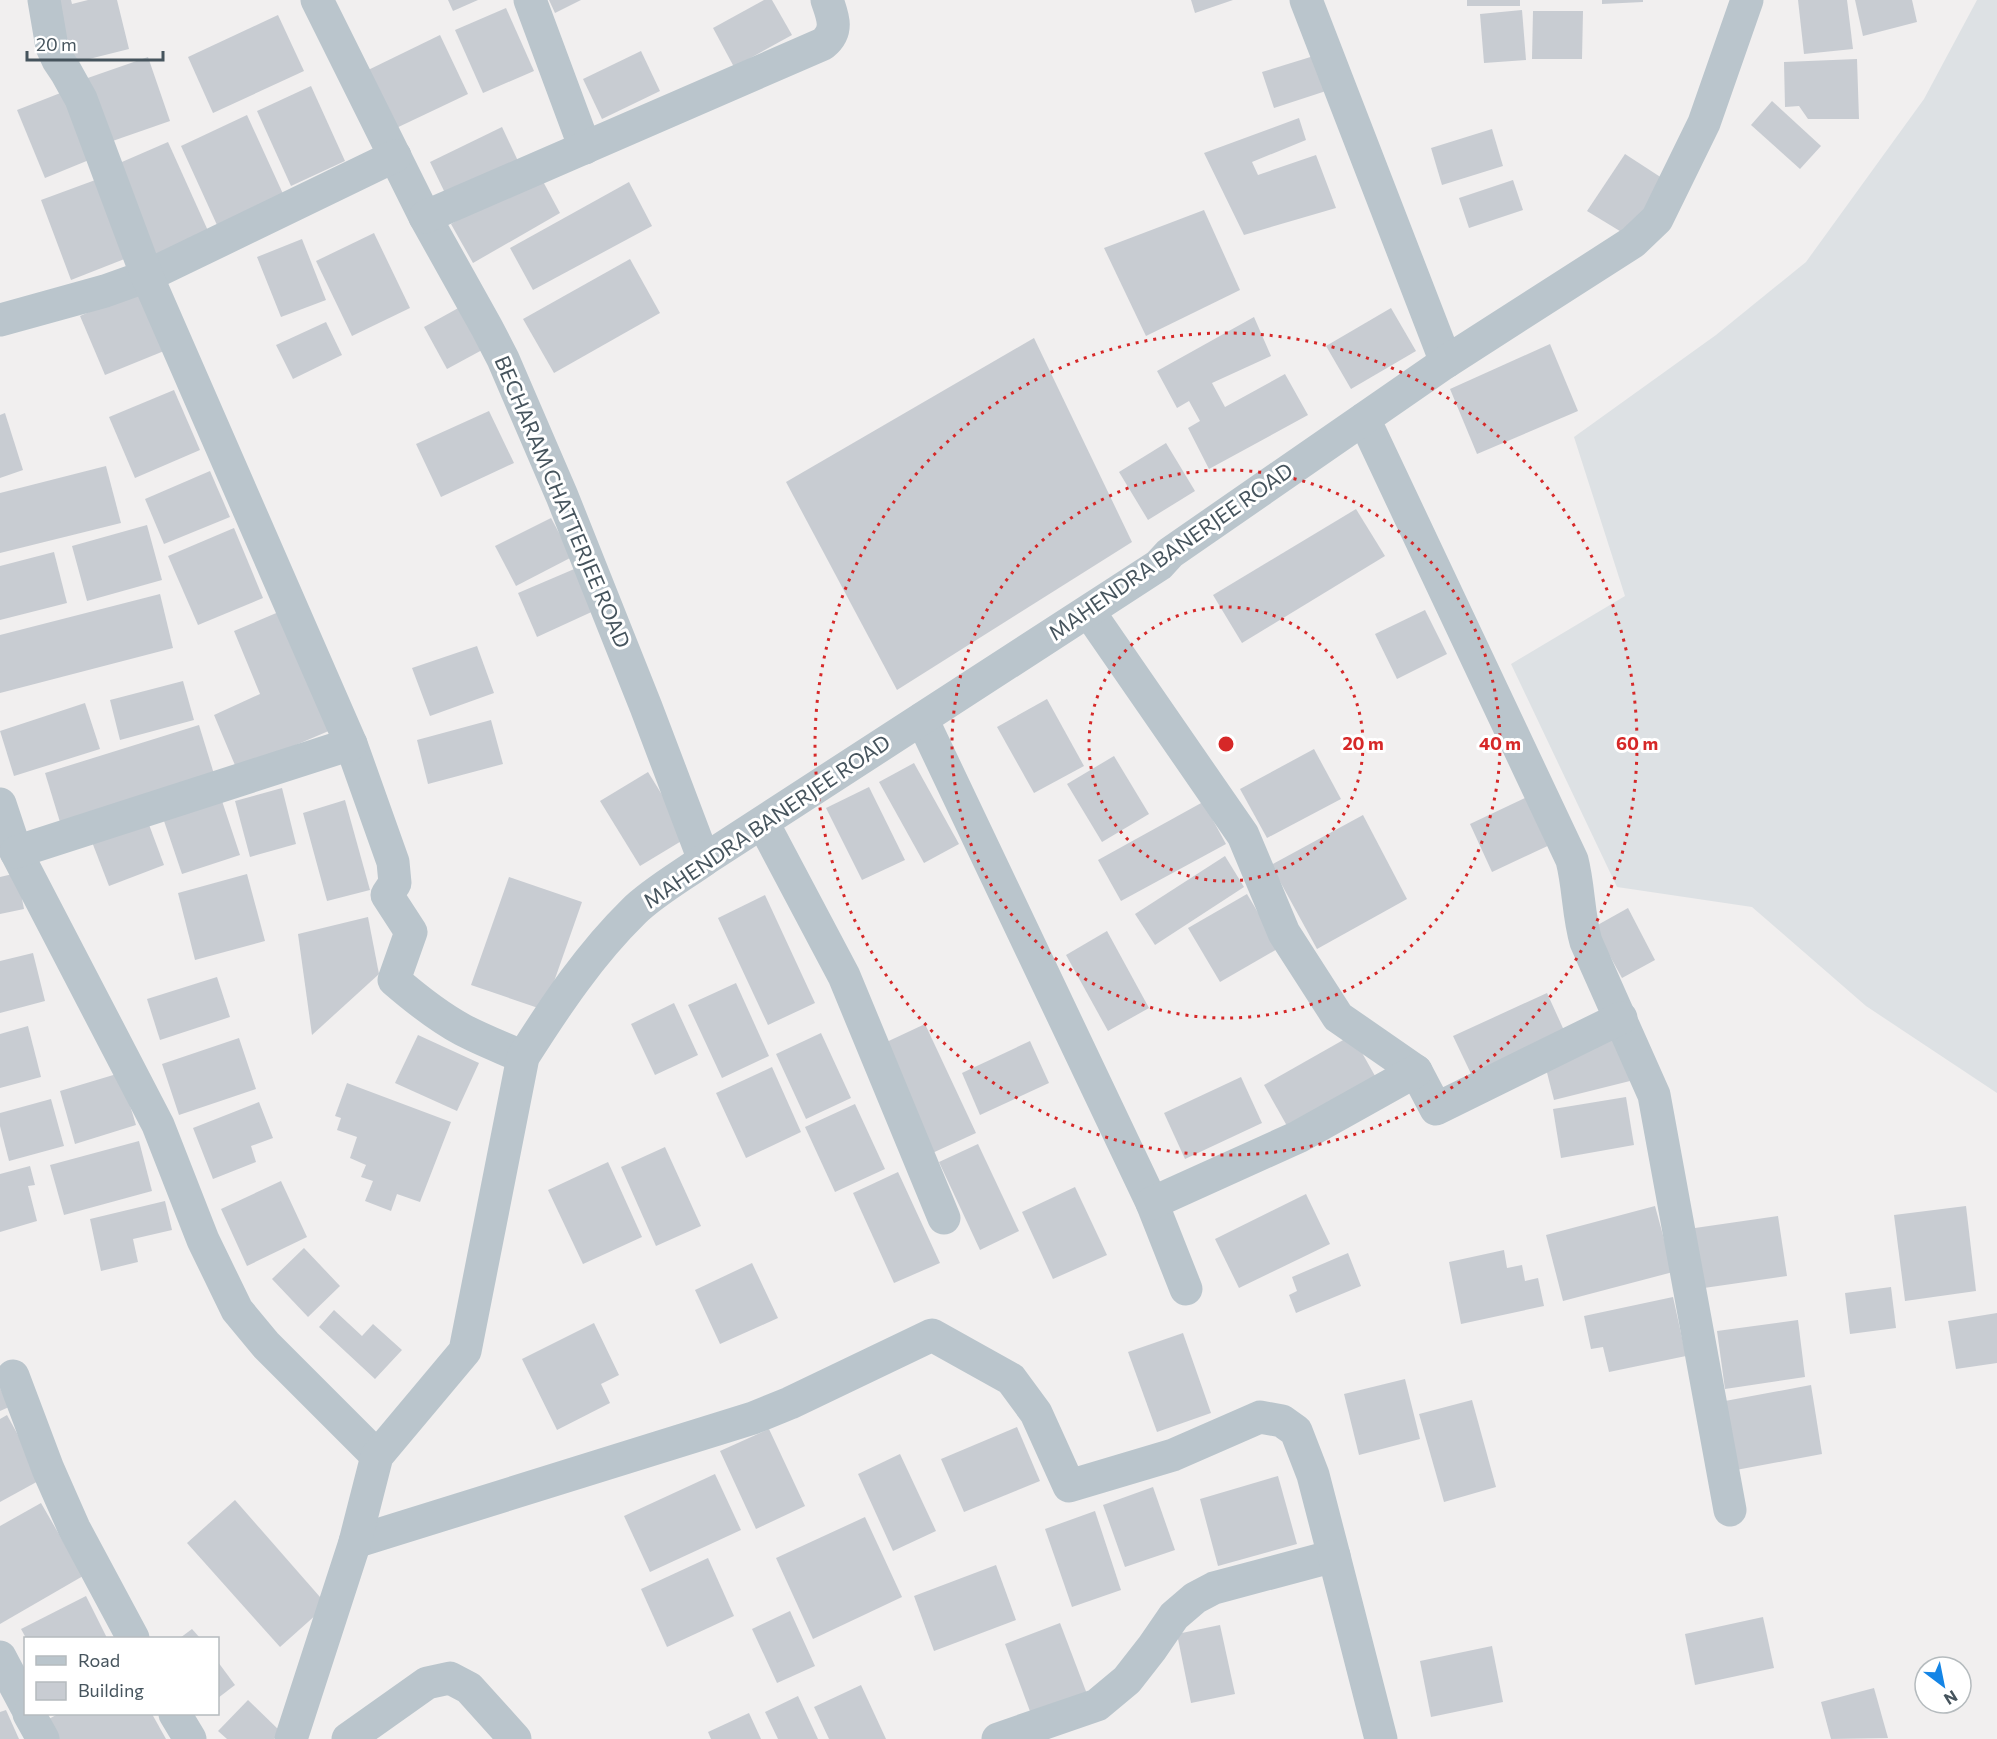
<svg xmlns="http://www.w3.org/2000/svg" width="1997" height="1739" font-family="Commissioner,sans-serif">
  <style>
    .airport { fill: #dde1e4 }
    .building { fill: #c8ccd2 }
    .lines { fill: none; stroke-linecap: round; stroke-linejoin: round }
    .minor { stroke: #bac5cc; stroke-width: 33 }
    .tertiary { stroke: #bac5cc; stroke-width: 33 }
    .ring { fill: none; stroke: #d62828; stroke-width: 3; stroke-dasharray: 3 6 }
    .labels { text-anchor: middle; stroke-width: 6; stroke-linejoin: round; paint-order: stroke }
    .street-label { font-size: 21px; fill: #46545d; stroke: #fff }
    .centre { fill: #d62828; stroke: #fff; stroke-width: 3 }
    .ring-label { font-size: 18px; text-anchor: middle; font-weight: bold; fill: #d62828; stroke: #fff; stroke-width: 6; stroke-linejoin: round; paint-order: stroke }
  </style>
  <rect width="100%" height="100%" fill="#f1efef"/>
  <path class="airport" d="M 1977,0 L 1997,0 L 1997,1093 L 1866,1006 L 1752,907 L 1617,887 L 1511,664 L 1625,596 L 1574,437 L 1716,335 L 1806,262 L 1924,99 Z"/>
  <g class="building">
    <path d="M 54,0 L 71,0 L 72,4 L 88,0 L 117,0 L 129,49 L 69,64 Z"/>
    <path d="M 448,0 L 478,0 L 453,11 Z"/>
    <path d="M 549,0 L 581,0 L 555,13 Z"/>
    <path d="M 764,0 L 772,0 L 792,35 L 734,67 L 713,28 Z"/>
    <path d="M 1191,0 L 1233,0 L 1195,13 Z"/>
    <rect x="1467" y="0" width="53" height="6"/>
    <path d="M 1602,0 L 1643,0 L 1643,2 L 1602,4 Z"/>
    <path d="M 1798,0 L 1847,0 L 1853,49 L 1804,54 Z"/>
    <path d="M 1855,0 L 1912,0 L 1917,22 L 1863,36 Z"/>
    <path d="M 506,8 L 534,71 L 483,93 L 455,30 Z"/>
    <path d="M 1522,10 L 1526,60 L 1484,63 L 1480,14 Z"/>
    <path d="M 1533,11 L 1583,11 L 1582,59 L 1532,59 Z"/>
    <path d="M 278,15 L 304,71 L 213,113 L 188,57 Z"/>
    <path d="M 440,35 L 468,94 L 390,131 L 362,73 Z"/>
    <path d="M 641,51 L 660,91 L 602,119 L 583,79 Z"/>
    <path d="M 1317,55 L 1329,90 L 1274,108 L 1262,72 Z"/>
    <path d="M 148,57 L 170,121 L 104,144 L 82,80 Z"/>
    <path d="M 1857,59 L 1859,119 L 1808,119 L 1799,106 L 1785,107 L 1784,62 Z"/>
    <path d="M 311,86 L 345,161 L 291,186 L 257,111 Z"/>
    <path d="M 63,92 L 89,160 L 45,178 L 17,110 Z"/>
    <path d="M 1772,101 L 1821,146 L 1800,169 L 1751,125 Z"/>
    <path d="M 247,115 L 284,196 L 217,225 L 181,146 Z"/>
    <path d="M 1299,118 L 1306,140 L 1252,162 L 1258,175 L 1316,155 L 1336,208 L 1244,235 L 1204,153 Z"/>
    <path d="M 502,127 L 518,161 L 446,195 L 430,162 Z"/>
    <path d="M 1492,129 L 1503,166 L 1442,185 L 1431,148 Z"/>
    <path d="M 168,142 L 209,233 L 156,257 L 115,165 Z"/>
    <path d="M 1625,154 L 1665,180 L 1628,236 L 1587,211 Z"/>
    <path d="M 539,174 L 560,213 L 473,263 L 451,224 Z"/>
    <path d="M 98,179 L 127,258 L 71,280 L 41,200 Z"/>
    <path d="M 1513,180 L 1523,210 L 1469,228 L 1459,198 Z"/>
    <path d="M 629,182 L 652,226 L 533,290 L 510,248 Z"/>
    <path d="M 1204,210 L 1240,290 L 1146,336 L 1104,248 Z"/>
    <path d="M 374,233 L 410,308 L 352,336 L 316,261 Z"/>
    <path d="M 302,239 L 326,300 L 281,317 L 257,257 Z"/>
    <path d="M 630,259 L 660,313 L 554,373 L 523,319 Z"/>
    <path d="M 139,290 L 164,351 L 105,375 L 80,316 Z"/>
    <path d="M 471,301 L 495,343 L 447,369 L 424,327 Z"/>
    <path d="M 1391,308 L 1416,351 L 1351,389 L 1326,346 Z"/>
    <path d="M 1254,317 L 1271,356 L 1212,383 L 1225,407 L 1285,374 L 1308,415 L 1209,469 L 1188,428 L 1200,421 L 1189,401 L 1177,408 L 1157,371 Z"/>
    <path d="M 326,322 L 342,355 L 293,379 L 276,345 Z"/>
    <path d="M 1034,338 L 1132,542 L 897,690 L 786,482 Z"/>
    <path d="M 1550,344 L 1578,411 L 1477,454 L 1450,389 Z"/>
    <path d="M 174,390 L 200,450 L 135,478 L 109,417 Z"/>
    <path d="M 489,411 L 514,463 L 441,497 L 416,444 Z"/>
    <path d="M 5,413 L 23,470 L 0,478 L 0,415 Z"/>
    <path d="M 1166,443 L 1195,491 L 1148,520 L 1119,472 Z"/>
    <path d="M 106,466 L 121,523 L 0,553 L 0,493 Z"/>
    <path d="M 210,471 L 230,517 L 164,544 L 145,499 Z"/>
    <path d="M 1356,509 L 1385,556 L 1242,643 L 1213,595 Z"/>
    <path d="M 551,518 L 572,557 L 516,586 L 495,546 Z"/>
    <path d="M 147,525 L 162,580 L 87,601 L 72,546 Z"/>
    <path d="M 234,528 L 263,598 L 198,625 L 168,556 Z"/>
    <path d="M 54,552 L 67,603 L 0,620 L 0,566 Z"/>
    <path d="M 579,567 L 598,609 L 537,637 L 518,593 Z"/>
    <path d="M 160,594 L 173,648 L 0,693 L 0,635 Z"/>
    <path d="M 1425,610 L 1447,654 L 1397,679 L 1375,634 Z"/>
    <path d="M 281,611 L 331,730 L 237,770 L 214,715 L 260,694 L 234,631 Z"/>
    <path d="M 477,646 L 494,693 L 430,716 L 412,668 Z"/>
    <path d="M 183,681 L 194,720 L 120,740 L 110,700 Z"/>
    <path d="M 1047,699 L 1084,766 L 1034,793 L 997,727 Z"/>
    <path d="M 85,703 L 100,749 L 14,776 L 0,731 Z"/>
    <path d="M 491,720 L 503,764 L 428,784 L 417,740 Z"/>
    <path d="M 199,725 L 214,774 L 60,822 L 45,773 Z"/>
    <path d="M 1314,749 L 1341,799 L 1267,838 L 1240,789 Z"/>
    <path d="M 1114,756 L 1149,814 L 1102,842 L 1067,784 Z"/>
    <path d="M 914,763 L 959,844 L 924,863 L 879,782 Z"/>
    <path d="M 648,772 L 688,837 L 640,866 L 600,801 Z"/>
    <path d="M 869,787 L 905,860 L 862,880 L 826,808 Z"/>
    <path d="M 282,788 L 296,844 L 250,857 L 235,801 Z"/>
    <path d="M 1531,795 L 1554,843 L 1492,872 L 1470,824 Z"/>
    <path d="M 221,798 L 240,855 L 182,874 L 163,818 Z"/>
    <path d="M 345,800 L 370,890 L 327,901 L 303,813 Z"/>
    <path d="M 1203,802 L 1226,844 L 1121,901 L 1098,860 Z"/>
    <path d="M 1363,815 L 1407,899 L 1317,949 L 1271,865 Z"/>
    <path d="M 148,822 L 164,865 L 109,886 L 92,842 Z"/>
    <path d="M 1225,856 L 1244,887 L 1155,945 L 1135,914 Z"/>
    <path d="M 17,873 L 24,909 L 0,914 L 0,877 Z"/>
    <path d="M 247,874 L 265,941 L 195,960 L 178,893 Z"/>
    <path d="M 509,877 L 582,902 L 544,1010 L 471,985 Z"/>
    <path d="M 1247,894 L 1279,948 L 1220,982 L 1188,928 Z"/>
    <path d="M 765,895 L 815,1003 L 768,1025 L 718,918 Z"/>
    <path d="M 1628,908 L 1655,960 L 1622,978 L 1594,927 Z"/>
    <path d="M 368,917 L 379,974 L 312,1035 L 298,934 Z"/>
    <path d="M 1107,931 L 1149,1008 L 1108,1031 L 1066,955 Z"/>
    <path d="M 33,953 L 45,1001 L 0,1013 L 0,961 Z"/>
    <path d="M 217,977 L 230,1017 L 160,1040 L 147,999 Z"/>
    <path d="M 736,983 L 769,1056 L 722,1078 L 688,1005 Z"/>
    <path d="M 1547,993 L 1567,1037 L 1474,1080 L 1453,1036 Z"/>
    <path d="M 674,1003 L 698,1055 L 655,1075 L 631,1024 Z"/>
    <path d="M 925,1024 L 976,1133 L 928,1155 L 878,1046 Z"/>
    <path d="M 28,1026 L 41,1077 L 0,1088 L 0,1034 Z"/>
    <path d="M 821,1033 L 851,1098 L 806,1119 L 776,1054 Z"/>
    <path d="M 418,1035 L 479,1063 L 457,1111 L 395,1083 Z"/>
    <path d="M 1352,1035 L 1379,1083 L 1291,1133 L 1264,1085 Z"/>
    <path d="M 1619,1037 L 1630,1081 L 1554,1100 L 1543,1057 Z"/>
    <path d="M 239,1038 L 256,1089 L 179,1115 L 162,1064 Z"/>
    <path d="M 1030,1041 L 1049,1083 L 980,1115 L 962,1073 Z"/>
    <path d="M 772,1067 L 801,1132 L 746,1158 L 716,1093 Z"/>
    <path d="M 120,1073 L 136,1125 L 75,1144 L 60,1091 Z"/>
    <path d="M 1241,1077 L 1262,1123 L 1185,1159 L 1164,1113 Z"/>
    <path d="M 347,1083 L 451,1122 L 420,1202 L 397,1194 L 391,1211 L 365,1201 L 373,1181 L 361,1177 L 366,1165 L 350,1158 L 357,1137 L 337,1130 L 341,1118 L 335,1116 Z"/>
    <path d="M 1626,1097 L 1634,1145 L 1561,1158 L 1553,1109 Z"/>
    <path d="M 51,1099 L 64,1146 L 9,1161 L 0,1126 L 0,1113 Z"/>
    <path d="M 259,1102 L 273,1138 L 251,1146 L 256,1162 L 213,1179 L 193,1128 Z"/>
    <path d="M 855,1104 L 885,1169 L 835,1192 L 805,1127 Z"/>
    <path d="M 139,1141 L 152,1191 L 64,1215 L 50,1165 Z"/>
    <path d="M 978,1144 L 1019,1231 L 980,1250 L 939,1162 Z"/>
    <path d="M 665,1147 L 701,1226 L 656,1246 L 621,1167 Z"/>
    <path d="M 608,1162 L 642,1237 L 583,1264 L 548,1190 Z"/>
    <path d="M 30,1166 L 35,1185 L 28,1186 L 37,1221 L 0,1232 L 0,1174 Z"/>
    <path d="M 898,1172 L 940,1263 L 894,1283 L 853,1193 Z"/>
    <path d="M 281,1181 L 307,1237 L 247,1266 L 221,1209 Z"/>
    <path d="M 1075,1187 L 1107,1255 L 1053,1279 L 1022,1212 Z"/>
    <path d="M 1306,1194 L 1330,1244 L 1239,1288 L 1215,1239 Z"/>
    <path d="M 165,1201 L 172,1230 L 133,1239 L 138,1262 L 101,1271 L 90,1219 Z"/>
    <path d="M 1655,1206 L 1673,1272 L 1563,1301 L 1546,1235 Z"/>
    <path d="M 1966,1206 L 1976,1291 L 1905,1301 L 1894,1215 Z"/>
    <path d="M 1778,1216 L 1787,1276 L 1697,1289 L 1688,1229 Z"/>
    <path d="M 304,1248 L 340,1286 L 308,1317 L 272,1279 Z"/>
    <path d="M 1504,1250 L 1507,1268 L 1522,1265 L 1525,1281 L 1538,1278 L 1544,1306 L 1461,1324 L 1449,1262 Z"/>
    <path d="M 1348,1253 L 1361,1286 L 1296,1313 L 1289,1295 L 1297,1291 L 1292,1277 Z"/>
    <path d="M 752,1263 L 778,1318 L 720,1344 L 695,1290 Z"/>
    <path d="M 1891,1287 L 1896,1328 L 1850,1334 L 1845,1293 Z"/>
    <path d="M 1673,1297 L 1686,1356 L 1609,1372 L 1603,1347 L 1591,1349 L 1584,1316 Z"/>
    <path d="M 334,1310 L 362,1336 L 373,1324 L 402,1350 L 375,1379 L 319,1327 Z"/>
    <path d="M 1997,1313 L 1997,1363 L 1956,1369 L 1948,1321 Z"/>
    <path d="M 1798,1320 L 1805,1377 L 1725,1389 L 1717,1331 Z"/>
    <path d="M 594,1323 L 619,1375 L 601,1384 L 610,1403 L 557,1430 L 522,1359 Z"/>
    <path d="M 1183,1333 L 1211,1413 L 1157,1432 L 1128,1352 Z"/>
    <path d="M 1405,1379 L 1420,1439 L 1359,1455 L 1344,1394 Z"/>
    <path d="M 1811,1385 L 1822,1454 L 1736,1470 L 1725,1401 Z"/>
    <path d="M 0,1388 L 9,1407 L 0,1411 Z"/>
    <path d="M 1472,1400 L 1496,1487 L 1444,1502 L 1419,1414 Z"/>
    <path d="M 7,1415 L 42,1479 L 0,1502 L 0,1419 Z"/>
    <path d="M 1017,1427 L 1040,1481 L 964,1512 L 941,1459 Z"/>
    <path d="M 769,1429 L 805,1506 L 756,1529 L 720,1451 Z"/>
    <path d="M 900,1454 L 936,1531 L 893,1551 L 858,1474 Z"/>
    <path d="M 715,1474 L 741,1530 L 650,1572 L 624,1516 Z"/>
    <path d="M 1278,1476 L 1297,1544 L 1218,1566 L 1200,1499 Z"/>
    <path d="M 1153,1487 L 1175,1550 L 1125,1567 L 1103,1505 Z"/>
    <path d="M 235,1500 L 327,1605 L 280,1647 L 187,1543 Z"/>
    <path d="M 41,1503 L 83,1576 L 0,1624 L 0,1526 Z"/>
    <path d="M 1095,1511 L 1121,1590 L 1072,1607 L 1045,1529 Z"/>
    <path d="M 865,1517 L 902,1597 L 813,1639 L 776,1558 Z"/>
    <path d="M 708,1558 L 734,1616 L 667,1647 L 641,1589 Z"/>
    <path d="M 996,1565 L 1016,1620 L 934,1651 L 914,1596 Z"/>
    <path d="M 86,1596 L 107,1638 L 26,1638 L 21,1629 Z"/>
    <path d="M 790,1611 L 815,1666 L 777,1683 L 752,1629 Z"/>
    <path d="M 1763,1617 L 1774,1668 L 1695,1685 L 1685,1634 Z"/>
    <path d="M 1060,1623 L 1087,1694 L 1031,1714 L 1005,1644 Z"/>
    <path d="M 1220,1625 L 1235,1694 L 1191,1703 L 1177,1634 Z"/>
    <path d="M 192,1629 L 200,1638 L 180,1638 Z"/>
    <path d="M 1492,1646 L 1503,1702 L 1431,1717 L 1420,1661 Z"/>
    <path d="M 218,1662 L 235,1685 L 218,1698 Z"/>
    <path d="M 861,1685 L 886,1739 L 829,1739 L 814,1707 Z"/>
    <path d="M 1874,1688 L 1888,1738 L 1831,1739 L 1821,1702 Z"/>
    <path d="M 798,1696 L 818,1739 L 778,1739 L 765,1712 Z"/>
    <path d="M 248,1700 L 281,1732 L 274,1739 L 227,1739 L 218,1731 Z"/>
    <path d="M 6,1710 L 19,1739 L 0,1739 L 0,1712 Z"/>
    <path d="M 749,1713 L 761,1739 L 711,1739 L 708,1732 Z"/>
    <path d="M 58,1714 L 152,1714 L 166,1739 L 55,1739 L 45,1721 Z"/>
  </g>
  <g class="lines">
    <g class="minor">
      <path d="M 317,0 L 425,217 L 487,328 L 503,359 L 562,496 L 646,707 L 704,860"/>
      <path d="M 530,0 L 585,148"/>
      <path d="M 1306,0 L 1446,362"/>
      <path d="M 425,217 L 823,44 C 839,31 833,17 827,0"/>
      <path d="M 0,320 L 105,291 L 147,276 L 395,156"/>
      <path d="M 1364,419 L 1572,860 C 1579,887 1578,915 1586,942 L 1654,1095 L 1730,1510"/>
      <path d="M 1089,612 L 1243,835 L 1284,933 L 1338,1017 L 1416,1071 L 1436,1109 L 1621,1018"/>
      <path d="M 922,719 L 1152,1203 L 1186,1289"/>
      <path d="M 351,744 L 393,862 L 395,883 L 387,895 L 411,932 L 394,980 C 416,999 437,1016 463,1030 C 482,1040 503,1048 523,1057"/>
      <path d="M 0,804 L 16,852 L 158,1125 L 203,1240 L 237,1310 L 266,1345 L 377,1456"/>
      <path d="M 763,823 L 844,976 L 944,1218"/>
      <path d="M 16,852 L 351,744 L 147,276 L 81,99 L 66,72 L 58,60 L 52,47 L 44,0"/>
      <path d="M 1152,1203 L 1298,1137 L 1416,1071"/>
      <path d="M 13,1376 L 48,1469 L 74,1528 L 133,1638"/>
      <path d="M 355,1542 L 753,1418 L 790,1403 L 932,1335 L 1011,1379 L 1036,1413 L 1069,1486 L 1173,1455 L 1260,1417 L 1282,1421 L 1296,1431 L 1313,1475 L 1334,1556 L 1214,1588 L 1195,1598 L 1174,1616 L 1152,1648 L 1127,1680 L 1097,1705 L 998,1739"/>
      <path d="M 1334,1556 L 1381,1739"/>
      <path d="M 0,1657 L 26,1706"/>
      <path d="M 29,1714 L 43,1739"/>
      <path d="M 175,1714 L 190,1739"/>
      <path d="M 348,1739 L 427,1683 L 450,1678 L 469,1688 L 515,1739"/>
    </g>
    <path class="tertiary" d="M 291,1739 L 355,1542 L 377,1456 L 465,1351 L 523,1057 C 556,1005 590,954 634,911 C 652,893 683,875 704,860 L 1159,565 L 1170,553 L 1446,362 L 1633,242 L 1657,219 L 1704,123 L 1747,0"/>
  </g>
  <g class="ring">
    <circle cx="1226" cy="744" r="137"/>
    <circle cx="1226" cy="744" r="274"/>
    <circle cx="1226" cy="744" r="411"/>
  </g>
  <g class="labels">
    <g class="street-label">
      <text transform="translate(562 502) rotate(67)" y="7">BECHARAM CHATTERJEE ROAD</text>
      <text transform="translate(1171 552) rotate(-35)" y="7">MAHENDRA BANERJEE ROAD</text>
      <text transform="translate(767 822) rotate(-34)" y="7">MAHENDRA BANERJEE ROAD</text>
    </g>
  </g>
  <circle cx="1226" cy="744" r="9" class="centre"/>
  <g class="ring-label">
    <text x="1363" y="750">20 m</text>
    <text x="1500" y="750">40 m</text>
    <text x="1637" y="750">60 m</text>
  </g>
  <rect x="24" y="1637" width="195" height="78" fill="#ffffff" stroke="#b5bbbe" stroke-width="1.5"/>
  <rect x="36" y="1656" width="30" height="9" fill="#bac5cc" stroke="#b5bbbe" stroke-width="1.5"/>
  <text x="78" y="1667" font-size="18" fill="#46545d">Road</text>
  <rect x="36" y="1682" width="30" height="18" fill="#c8ccd2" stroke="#b5bbbe" stroke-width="1.5"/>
  <text x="78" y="1697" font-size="18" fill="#46545d">Building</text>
  <g transform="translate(1943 1685) rotate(148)"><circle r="28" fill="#ffffff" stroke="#b5bbbe" stroke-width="1.5"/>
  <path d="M0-4.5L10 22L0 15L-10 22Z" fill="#1485e6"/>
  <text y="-9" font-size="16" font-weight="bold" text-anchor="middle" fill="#46545d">N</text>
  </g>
  <path d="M27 51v9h136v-9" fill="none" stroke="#46545d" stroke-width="3"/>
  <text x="36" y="51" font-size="18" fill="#46545d" stroke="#ffffff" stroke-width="4.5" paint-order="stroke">20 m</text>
</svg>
